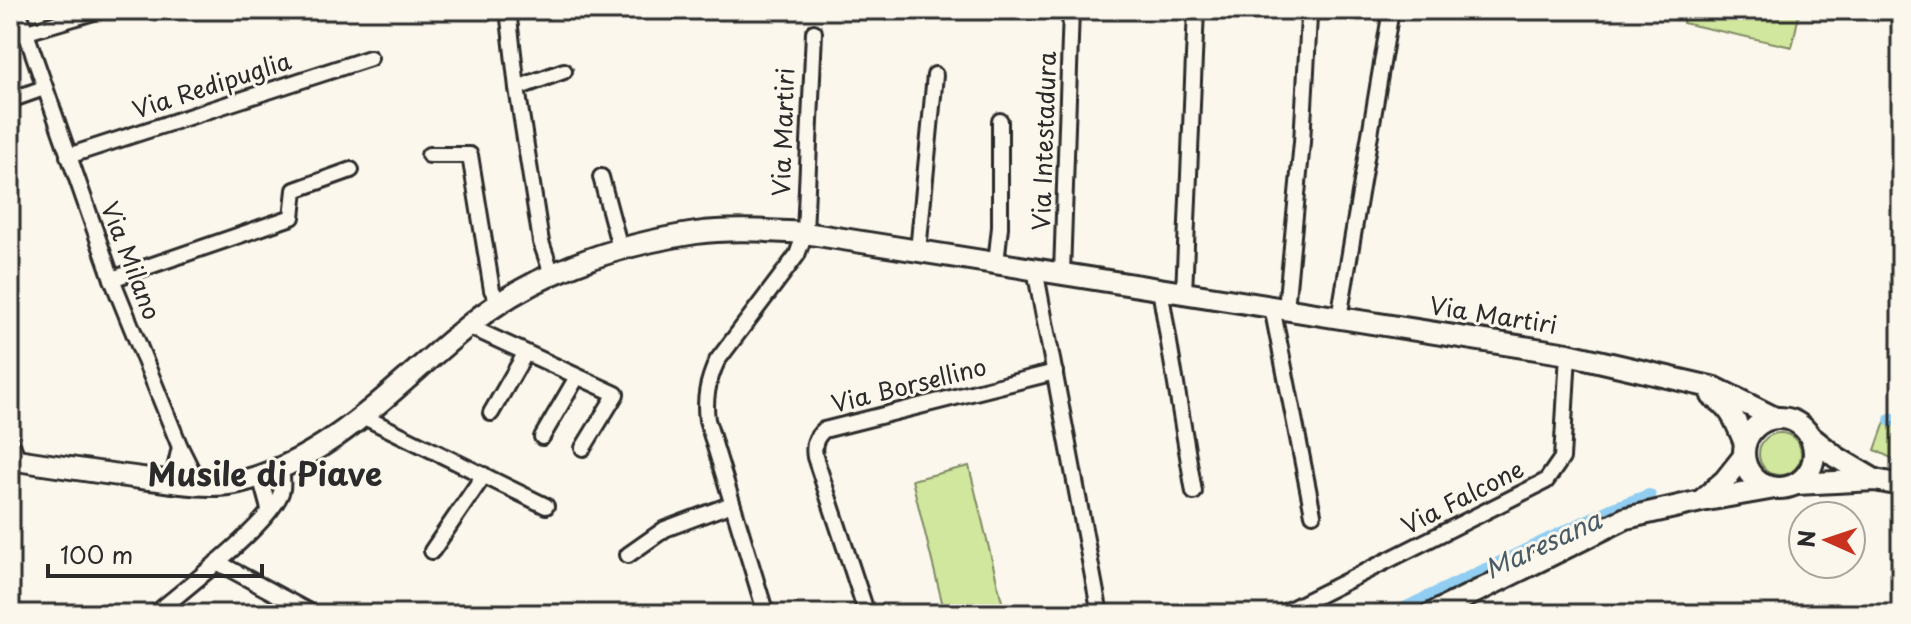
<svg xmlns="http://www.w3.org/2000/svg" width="1911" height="624" font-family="'Playpen Sans',sans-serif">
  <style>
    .green { fill: #d0e79d; stroke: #7e8964; stroke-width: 2 }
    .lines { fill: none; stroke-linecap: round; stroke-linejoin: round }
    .canal { stroke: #91cef1; stroke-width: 14 }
    .street-casing { stroke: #2b2b2b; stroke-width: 20 }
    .secondary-casing { stroke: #2b2b2b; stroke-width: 26 }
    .street { stroke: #fbf7ec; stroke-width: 14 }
    .secondary { stroke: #fbf7ec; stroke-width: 20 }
    .labels { text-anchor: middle; stroke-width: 6; stroke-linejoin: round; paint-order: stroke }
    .street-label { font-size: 24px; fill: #2b2b2b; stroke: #fbf7ec }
    .water-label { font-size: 26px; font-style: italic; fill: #4a5c66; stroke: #fbf7ec }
    .district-label { font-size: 32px; font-weight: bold; fill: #2b2b2b; stroke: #fbf7ec }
  </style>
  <rect width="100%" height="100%" fill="#fbf7ec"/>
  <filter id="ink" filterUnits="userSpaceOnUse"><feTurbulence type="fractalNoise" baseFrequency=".0125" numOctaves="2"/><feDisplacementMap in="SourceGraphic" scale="16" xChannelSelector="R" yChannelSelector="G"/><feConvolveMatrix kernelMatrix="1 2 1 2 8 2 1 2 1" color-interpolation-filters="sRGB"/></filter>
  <g filter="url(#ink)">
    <g class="green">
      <path d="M 1685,10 L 1800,10 L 1792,47 L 1683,23 Z"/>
      <path d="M 1891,416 L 1901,417 L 1901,463 L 1875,450 L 1885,422 Z"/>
      <circle cx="1780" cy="454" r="21"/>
      <path d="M 969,466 L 1005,614 L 945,614 L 912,480 Z"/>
    </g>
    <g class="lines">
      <g class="canal">
        <path d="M 1891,420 L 1901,420"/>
        <path d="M 1394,614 L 1613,509 L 1649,496"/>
      </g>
      <g class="street-casing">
        <g id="street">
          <path d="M 18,10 L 112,279 L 180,447 L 191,469 L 194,484"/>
          <path d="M 508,10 L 517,88"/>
          <path d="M 10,37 L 101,10"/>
          <path d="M 10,100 L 44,88"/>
          <path d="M 429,155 L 470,155 L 492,290 L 499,302"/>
          <path d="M 68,156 L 370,58"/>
          <path d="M 601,177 L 620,248"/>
          <path d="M 918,251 L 935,75"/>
          <path d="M 996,263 L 1000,227 L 1000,121"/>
          <path d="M 1035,269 L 1100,614"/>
          <path d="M 1062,273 L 1071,10"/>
          <path d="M 552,274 L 541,242 L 517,88 L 564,71"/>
          <path d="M 112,279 L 292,217 L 295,190 L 351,170"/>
          <path d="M 1160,289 L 1194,492"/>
          <path d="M 1184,293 L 1196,10"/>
          <path d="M 1272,307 L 1313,514"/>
          <path d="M 1286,309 L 1302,142 L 1309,17"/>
          <path d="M 1339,318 L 1391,10"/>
          <path d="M 468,326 L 616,394 L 583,448"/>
          <path d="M 491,413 L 525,354"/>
          <path d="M 362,416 L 546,506"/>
          <path d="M 542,437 L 577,377"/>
          <path d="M 10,439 L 18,460"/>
          <path d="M 260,476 L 269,509"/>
          <path d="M 172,482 L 180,447"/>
          <path d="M 432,551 L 484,475"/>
          <path d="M 628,555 L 665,529 L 732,504"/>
          <path d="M 217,562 L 313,614"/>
          <path d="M 155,614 C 182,591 277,519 282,489 C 283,483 282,476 281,470"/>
          <path d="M 766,614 L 707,420 C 704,398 708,381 717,361 L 797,255 L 805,233 L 814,32"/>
          <path d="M 867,614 L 815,457 C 813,445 815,438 824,430 L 1055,372"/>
          <path d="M 1281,614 L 1546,481 L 1562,458 L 1568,354"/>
        </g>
      </g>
      <g class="secondary-casing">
        <g id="secondary">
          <path d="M 1712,396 C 1732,407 1736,423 1745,443"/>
          <circle cx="1779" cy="453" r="35"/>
          <path d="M 1811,437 L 1836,457 L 1875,480"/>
          <path d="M 10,459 C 56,466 102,473 149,479 C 178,482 210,489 239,482 C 331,460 396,384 468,326 C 532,274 614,245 696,233 C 732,228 769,231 805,233 L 1568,354 L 1715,388 L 1775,418"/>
          <path d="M 1796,484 L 1875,480 L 1901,485"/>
          <path d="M 1703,499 L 1725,480 L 1744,456"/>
          <path d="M 1431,614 L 1626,518 L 1701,501 L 1775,488"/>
        </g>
      </g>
      <use href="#street" class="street"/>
      <use href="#secondary" class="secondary"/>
    </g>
  </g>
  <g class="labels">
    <g class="street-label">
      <text transform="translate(212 86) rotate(-18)" y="8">Via Redipuglia</text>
      <text transform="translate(784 132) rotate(-88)" y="8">Via Martiri</text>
      <text transform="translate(1045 141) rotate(-88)" y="8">Via Intestadura</text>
      <text transform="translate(130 261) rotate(69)" y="8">Via Milano</text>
      <text transform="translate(1493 316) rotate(9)" y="8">Via Martiri</text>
      <text transform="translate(909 386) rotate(-14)" y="8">Via Borsellino</text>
      <text transform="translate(1463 498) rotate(-27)" y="8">Via Falcone</text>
    </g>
    <g class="water-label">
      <text transform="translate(1543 545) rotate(-25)" y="9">Maresana</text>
    </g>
    <g class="district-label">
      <text x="265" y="486">Musile di Piave</text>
    </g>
  </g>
  <rect width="1911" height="624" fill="none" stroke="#fbf7ec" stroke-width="40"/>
  <rect x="20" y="20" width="1871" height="584" fill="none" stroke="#2b2b2b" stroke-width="3" filter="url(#ink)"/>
  <g transform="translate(1827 540) rotate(273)"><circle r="38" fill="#fbf7ec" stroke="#a8a59f" stroke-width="2"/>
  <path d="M0-6L14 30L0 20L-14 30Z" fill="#c8321e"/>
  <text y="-12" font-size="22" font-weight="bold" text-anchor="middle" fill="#2b2b2b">N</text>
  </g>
  <path d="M48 564v12h214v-12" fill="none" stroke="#2b2b2b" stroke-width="4"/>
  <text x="60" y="564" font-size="24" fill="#2b2b2b" stroke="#fbf7ec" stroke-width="6" paint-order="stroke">100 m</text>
</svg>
